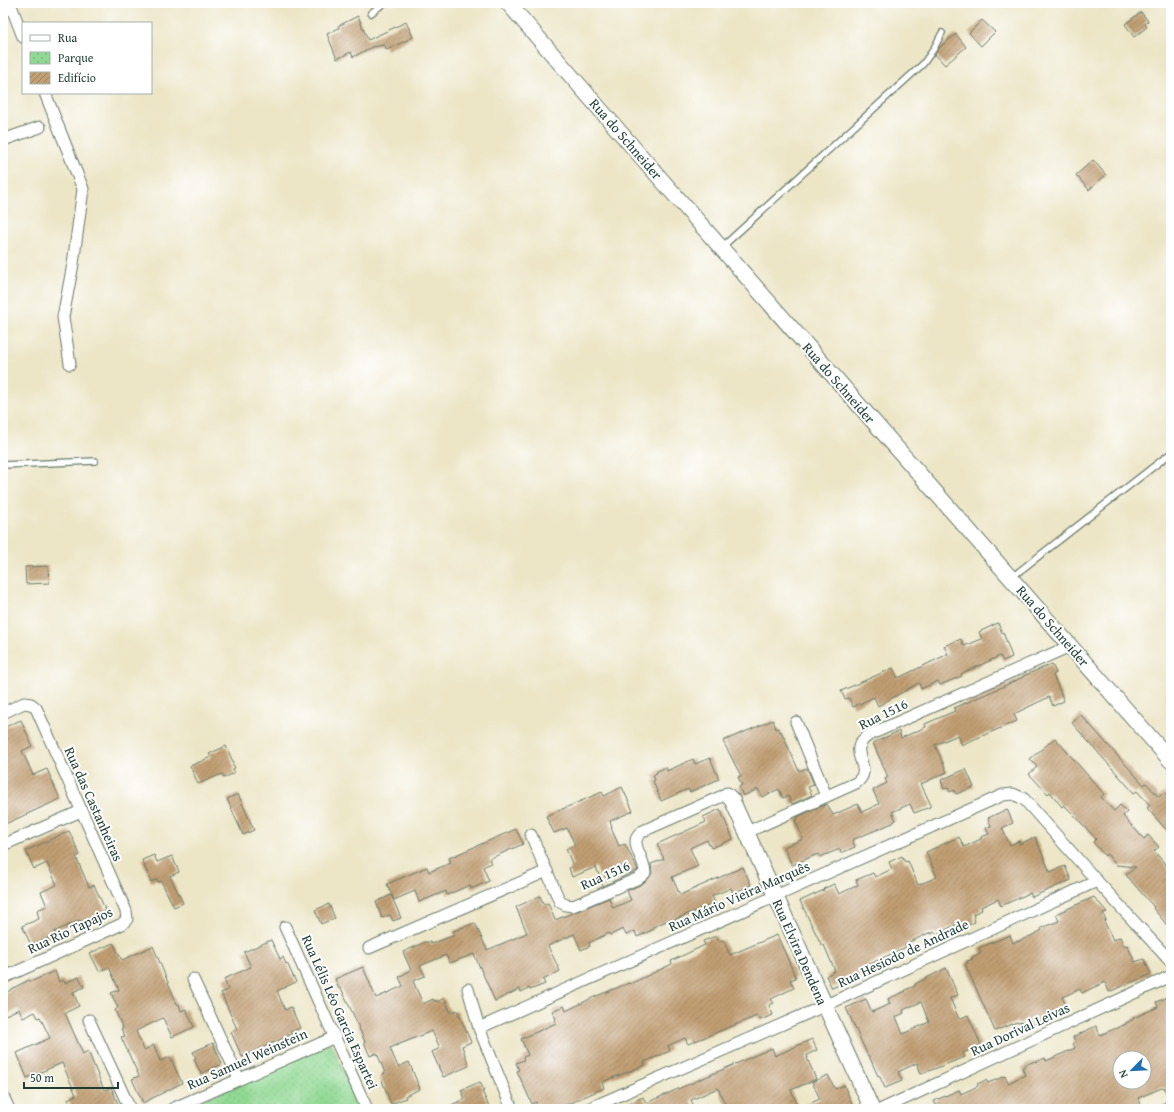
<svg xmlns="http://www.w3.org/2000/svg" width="1174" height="1112" font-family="'Gentium Book Plus',serif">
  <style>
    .park { fill: url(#park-dots); stroke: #588a64 }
    .building { fill: url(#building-hatch); fill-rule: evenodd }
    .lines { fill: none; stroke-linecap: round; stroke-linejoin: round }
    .lane-casing { stroke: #677867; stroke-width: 8 }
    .street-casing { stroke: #677867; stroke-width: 13 }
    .secondary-casing { stroke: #677867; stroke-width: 17 }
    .lane { stroke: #fff; stroke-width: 5.5 }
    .street { stroke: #fff; stroke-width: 11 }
    .secondary { stroke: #fff; stroke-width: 15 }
    .labels { text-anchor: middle; stroke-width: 4; stroke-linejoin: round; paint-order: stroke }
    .street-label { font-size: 14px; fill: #1f3d34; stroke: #fff }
  </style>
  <defs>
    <pattern id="park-dots" width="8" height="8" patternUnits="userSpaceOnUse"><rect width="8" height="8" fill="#90d893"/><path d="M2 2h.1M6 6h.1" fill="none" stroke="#7cba7f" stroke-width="1.8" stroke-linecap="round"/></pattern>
    <pattern id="building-hatch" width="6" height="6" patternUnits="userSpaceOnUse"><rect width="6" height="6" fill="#c19f73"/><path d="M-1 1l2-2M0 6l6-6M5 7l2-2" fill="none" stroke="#9c835f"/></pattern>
  </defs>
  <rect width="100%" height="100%" fill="#fff"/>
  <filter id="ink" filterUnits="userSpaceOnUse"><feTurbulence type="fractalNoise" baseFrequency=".025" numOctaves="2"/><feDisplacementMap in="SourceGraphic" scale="8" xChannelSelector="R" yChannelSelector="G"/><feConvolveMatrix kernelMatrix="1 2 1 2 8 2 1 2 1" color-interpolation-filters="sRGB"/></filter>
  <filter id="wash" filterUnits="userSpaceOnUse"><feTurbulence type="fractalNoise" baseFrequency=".012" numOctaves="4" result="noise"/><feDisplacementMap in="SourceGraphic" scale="16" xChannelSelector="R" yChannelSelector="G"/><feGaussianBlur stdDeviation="0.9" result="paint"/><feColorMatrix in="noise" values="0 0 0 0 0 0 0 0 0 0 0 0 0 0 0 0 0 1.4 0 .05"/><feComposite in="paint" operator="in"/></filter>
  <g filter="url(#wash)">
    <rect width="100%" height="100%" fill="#ece5c6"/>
    <path class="park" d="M 331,1043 L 360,1109 L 182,1109 Z"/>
    <g id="blocks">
      <g class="building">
        <path d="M 1141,12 L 1148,21 L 1145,24 L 1147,27 L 1134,37 L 1125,24 Z"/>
        <path d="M 358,16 L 368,40 L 406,22 L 413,37 L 387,50 L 384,45 L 372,47 L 353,57 L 351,52 L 337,59 L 327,34 L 339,28 L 338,26 Z"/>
        <path d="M 982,20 L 995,32 L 981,46 L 969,33 Z"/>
        <path d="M 956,34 L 966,47 L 945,65 L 935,54 L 938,49 Z"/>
        <path d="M 1093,160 L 1106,175 L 1089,190 L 1076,175 Z"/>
        <path d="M 48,566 L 49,583 L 26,584 L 25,567 Z"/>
        <path d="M 998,623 L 1002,633 L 1003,632 L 1012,657 L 1003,661 L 1000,656 L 961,674 L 962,676 L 940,685 L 938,681 L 921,689 L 919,683 L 878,706 L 874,697 L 853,707 L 849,698 L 845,699 L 841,691 L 893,668 L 898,678 L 948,654 L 944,646 L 961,639 L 964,646 L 982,639 L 979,632 Z"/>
        <path d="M 1052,664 L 1056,673 L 1053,675 L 1064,701 L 1053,706 L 1049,697 L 1014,714 L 1017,721 L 968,742 L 962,745 L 958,735 L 935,745 L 947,772 L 921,784 L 930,803 L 930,807 L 914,813 L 910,804 L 892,812 L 896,820 L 893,822 L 893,823 L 852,840 L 855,847 L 841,853 L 840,849 L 820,857 L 818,854 L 792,865 L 784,847 L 803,839 L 795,820 L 798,819 L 797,817 L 827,804 L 833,815 L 858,804 L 862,812 L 879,804 L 873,790 L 887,783 L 885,779 L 888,777 L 873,743 L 899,731 L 901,738 L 926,727 L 925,724 L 955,711 L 954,708 L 1002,687 L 1023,677 L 1023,676 Z"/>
        <path d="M 1081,715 L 1144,785 L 1146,783 L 1159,797 L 1164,792 L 1171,800 L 1171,835 L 1147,808 L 1150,805 L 1137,791 L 1134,793 L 1072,723 Z"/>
        <path d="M 21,720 L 32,746 L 22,751 L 33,775 L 47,769 L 60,799 L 3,825 L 3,728 Z"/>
        <path d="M 773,720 L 776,729 L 778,728 L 780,732 L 781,731 L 799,771 L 807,768 L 814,785 L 808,787 L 812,795 L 792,804 L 788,796 L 783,798 L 779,789 L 762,797 L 758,789 L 743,796 L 739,787 L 742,785 L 738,777 L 741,776 L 723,741 Z"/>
        <path d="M 1055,738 L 1104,794 L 1101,797 L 1114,811 L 1120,805 L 1127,812 L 1123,816 L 1142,837 L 1144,839 L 1148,835 L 1159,847 L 1154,851 L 1171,871 L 1171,930 L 1153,908 L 1154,907 L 1145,897 L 1126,875 L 1136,867 L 1116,865 L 1107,854 L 1105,856 L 1093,842 L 1096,839 L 1075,816 L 1064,805 L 1062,807 L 1050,792 L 1048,794 L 1029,774 L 1037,767 L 1030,759 Z"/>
        <path d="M 226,746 L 233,762 L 232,762 L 235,768 L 233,769 L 234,773 L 224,778 L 222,774 L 198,784 L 190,766 L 211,757 L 209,754 Z"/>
        <path d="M 710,758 L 719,779 L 690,792 L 688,789 L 661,801 L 653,781 L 655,780 L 653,775 L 657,773 L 656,772 L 666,767 L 667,771 L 693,759 L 695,764 Z"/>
        <path d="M 966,769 L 974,787 L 956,794 L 954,790 L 950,792 L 948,788 L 944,789 L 941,780 Z"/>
        <path d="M 622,787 L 633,811 L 610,821 L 612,828 L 611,828 L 619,846 L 625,844 L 638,870 L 603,886 L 596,867 L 572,877 L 569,868 L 573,866 L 566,849 L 575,845 L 567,828 L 554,833 L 546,816 L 602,792 L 604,796 Z"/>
        <path d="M 238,794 L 254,830 L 243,835 L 227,799 Z"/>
        <path d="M 720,809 L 733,839 L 711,848 L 707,840 L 690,848 L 698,866 L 672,877 L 680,895 L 743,867 L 751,885 L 733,893 L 731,888 L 712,896 L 715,903 L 671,921 L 671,919 L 653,927 L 654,929 L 637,937 L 635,931 L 626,935 L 623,929 L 610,935 L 609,933 L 589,943 L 590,946 L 581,950 L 574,934 L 548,946 L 560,971 L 543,980 L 545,984 L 530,990 L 529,988 L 521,992 L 520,989 L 495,1001 L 474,954 L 450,963 L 446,955 L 420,966 L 425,976 L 413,981 L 423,1004 L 433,999 L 434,1001 L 436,1000 L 437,1002 L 444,998 L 451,1013 L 457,1010 L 471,1042 L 462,1046 L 469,1066 L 443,1077 L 432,1052 L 440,1048 L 432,1031 L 390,1048 L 398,1067 L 409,1062 L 420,1089 L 405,1096 L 406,1098 L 391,1104 L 381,1078 L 382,1074 L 385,1073 L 377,1053 L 370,1056 L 364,1042 L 365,1042 L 363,1037 L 353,1014 L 341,988 L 339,989 L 335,979 L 363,967 L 376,998 L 403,986 L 399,977 L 411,970 L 403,952 L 425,942 L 430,942 L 431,944 L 455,935 L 453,931 L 475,923 L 487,950 L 527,933 L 516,907 L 540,896 L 544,905 L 548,903 L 555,920 L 609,898 L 613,908 L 631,900 L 627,891 L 642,884 L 649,878 L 652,873 L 651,864 L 664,859 L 657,844 L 706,822 L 703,817 Z"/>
        <path d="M 1007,809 L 1013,823 L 1002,828 L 1010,845 L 1019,841 L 1020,844 L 1035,837 L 1050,872 L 1065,866 L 1071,880 L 1032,897 L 1030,893 L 1001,906 L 998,899 L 981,907 L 982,910 L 973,914 L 975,922 L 960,929 L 958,924 L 936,934 L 935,932 L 931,934 L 931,932 L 905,944 L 906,947 L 868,965 L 872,973 L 840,987 L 839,985 L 832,988 L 826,976 L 835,971 L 824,945 L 822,946 L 800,901 L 824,890 L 823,889 L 834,884 L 839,894 L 858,885 L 856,880 L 873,873 L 875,877 L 892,869 L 889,862 L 902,856 L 905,862 L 908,861 L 918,885 L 937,877 L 926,852 L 959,837 L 964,847 L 981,839 L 981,837 L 989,834 L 986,828 L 991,826 L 988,818 Z"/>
        <path d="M 516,829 L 523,844 L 489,859 L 491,863 L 483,867 L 489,881 L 471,889 L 470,885 L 447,895 L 446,891 L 419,902 L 415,891 L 394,900 L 387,884 L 427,867 L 429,872 L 451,863 L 449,858 Z"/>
        <path d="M 69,831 L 80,855 L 76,857 L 89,887 L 94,885 L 106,911 L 81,922 L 80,920 L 54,932 L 56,935 L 31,945 L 22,926 L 39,919 L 37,910 L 47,906 L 41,892 L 57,885 L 47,863 L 34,869 L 26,851 Z"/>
        <path d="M 154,855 L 157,862 L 172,856 L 179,872 L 170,876 L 183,903 L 174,907 L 161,881 L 158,882 L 157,879 L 151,882 L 142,860 Z"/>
        <path d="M 391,895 L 401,918 L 393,921 L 390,915 L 382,918 L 376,902 Z"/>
        <path d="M 1094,897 L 1107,912 L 1103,913 L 1106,920 L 1104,921 L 1113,940 L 1120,937 L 1124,946 L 1127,945 L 1135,962 L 1144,959 L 1151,974 L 1109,992 L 1105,982 L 1082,993 L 1080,989 L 1062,997 L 1066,1005 L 1047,1013 L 1049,1018 L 1034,1025 L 1032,1022 L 1026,1025 L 1024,1022 L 1018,1023 L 1017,1022 L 995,1031 L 965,964 L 968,963 L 967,961 L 973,959 L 972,957 L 981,953 L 979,948 L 1010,935 L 1013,943 L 1017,941 L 1017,942 L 1035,934 L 1042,930 L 1041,928 L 1059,921 L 1056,914 Z"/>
        <path d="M 329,904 L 335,918 L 321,924 L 315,910 Z"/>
        <path d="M 777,935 L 796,978 L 790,980 L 794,988 L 771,999 L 774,1003 L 769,1005 L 773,1015 L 760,1020 L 757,1016 L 688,1044 L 685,1038 L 668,1046 L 670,1051 L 644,1062 L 645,1065 L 602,1082 L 604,1088 L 557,1109 L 539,1109 L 536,1102 L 532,1104 L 517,1071 L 519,1070 L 516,1063 L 524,1060 L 523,1057 L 528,1055 L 521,1039 L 556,1023 L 554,1020 L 556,1019 L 552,1011 L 564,1006 L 566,1011 L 594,997 L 629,983 L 630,984 L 672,964 L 671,961 L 705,945 L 703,941 L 716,936 L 719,941 L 723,940 L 730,955 Z"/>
        <path d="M 271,940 L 280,959 L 283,957 L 286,964 L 287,963 L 296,982 L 277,991 L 285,1010 L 291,1007 L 300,1028 L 290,1032 L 292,1034 L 242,1057 L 231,1032 L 237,1029 L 221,993 L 228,990 L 224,979 L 251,967 L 244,952 Z"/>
        <path d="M 113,943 L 122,960 L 153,946 L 177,1004 L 179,1004 L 181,1011 L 186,1009 L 194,1027 L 172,1037 L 163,1018 L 136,1031 L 144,1050 L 154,1045 L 160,1061 L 170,1057 L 182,1083 L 143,1103 L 132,1079 L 139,1076 L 121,1037 L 125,1036 L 121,1029 L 123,1029 L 115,1010 L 118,1008 L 111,993 L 119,990 L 109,967 L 99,971 L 90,953 Z"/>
        <path d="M 946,968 L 958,995 L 950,998 L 959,1019 L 968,1015 L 981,1045 L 963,1053 L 965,1057 L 921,1074 L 917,1063 L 898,1072 L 902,1081 L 885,1088 L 879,1075 L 878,1076 L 869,1056 L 868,1056 L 846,1008 L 866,999 L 872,1012 L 890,1004 L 888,999 L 906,991 L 905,990 L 915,986 L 915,984 ZM 921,1002 L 929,1022 L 903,1034 L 896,1017 L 904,1013 L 903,1010 Z"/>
        <path d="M 55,971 L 59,982 L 63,980 L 65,983 L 79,977 L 84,987 L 73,992 L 79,1006 L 65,1013 L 83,1054 L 88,1051 L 104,1090 L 111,1087 L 120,1109 L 73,1109 L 68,1099 L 76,1095 L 62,1063 L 27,1078 L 17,1053 L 50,1038 L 40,1017 L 38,1018 L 35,1012 L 23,1018 L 19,1009 L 3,1016 L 3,994 L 11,990 L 11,989 L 29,980 L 30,982 Z"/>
        <path d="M 1171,996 L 1171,1099 L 1169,1099 L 1164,1087 L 1138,1098 L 1143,1109 L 938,1109 L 934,1101 L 959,1090 L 961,1094 L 978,1086 L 977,1084 L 986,1080 L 988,1083 L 1005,1076 L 1008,1083 L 1025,1075 L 1022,1068 L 1025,1066 L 1025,1065 L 1035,1061 L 1036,1062 L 1045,1058 L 1046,1061 L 1075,1048 L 1073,1043 L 1075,1042 L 1073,1037 L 1096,1026 L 1100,1035 L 1126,1024 L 1126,1023 L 1134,1019 L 1133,1018 L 1158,1007 L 1156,1002 ZM 1120,1058 L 1144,1058 L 1144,1082 L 1120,1082 Z"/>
        <path d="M 812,1039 L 817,1050 L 807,1055 L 808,1058 L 807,1058 L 816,1079 L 791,1090 L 799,1108 L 820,1099 L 812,1082 L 828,1075 L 835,1089 L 844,1085 L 853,1106 L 847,1109 L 727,1109 L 718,1088 L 691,1100 L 695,1109 L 617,1109 L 643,1097 L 646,1103 L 772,1048 L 775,1056 Z"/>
        <path d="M 213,1043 L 222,1064 L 201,1074 L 194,1059 L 196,1058 L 193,1052 Z"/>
        <path d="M 480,1082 L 484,1091 L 482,1091 L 490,1109 L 442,1109 L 465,1099 L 461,1090 Z"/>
      </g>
    </g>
  </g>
  <g filter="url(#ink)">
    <use href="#blocks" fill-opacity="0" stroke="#677867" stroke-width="1"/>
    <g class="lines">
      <g class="lane-casing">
        <g id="lane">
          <path d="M 371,13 L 384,3"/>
          <path d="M 721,248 L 923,64 L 933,50 L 942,33"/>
          <path d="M 3,465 L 95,461"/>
          <path d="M 1012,577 L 1171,453"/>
        </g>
      </g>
      <g class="street-casing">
        <g id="street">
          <path d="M 10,3 L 23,37"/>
          <path d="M 45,93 L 83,189 L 73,264 L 63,317 L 70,364"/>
          <path d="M 3,140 L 40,127"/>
          <path d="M 3,713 L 24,703 L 31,704 L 36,708 L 126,911 L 127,919 L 122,924 L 3,978"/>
          <path d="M 796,722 L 826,796"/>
          <path d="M 747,832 L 856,783 C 877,767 843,752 869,735 L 1070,646"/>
          <path d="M 531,835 L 560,902 L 566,905 L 573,906 L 639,878 L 645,873 C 645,861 635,850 636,841 C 636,836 640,834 643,831 L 720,797 L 727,795"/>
          <path d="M 3,845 L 81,811"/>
          <path d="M 285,927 L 367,1109"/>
          <path d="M 369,948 L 547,871"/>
          <path d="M 193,979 L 239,1079"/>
          <path d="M 468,989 L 479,1028 L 512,1109"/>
          <path d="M 89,1020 L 130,1109"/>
          <path d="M 479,1028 L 1003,795 L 1013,794 L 1024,799 L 1097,881 L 1171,962"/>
          <path d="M 3,1096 L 9,1109"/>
          <path d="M 172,1109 L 335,1037"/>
          <path d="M 588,1109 L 824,1006 L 1097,881"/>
          <path d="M 882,1109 L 1171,976"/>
          <path d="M 1165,1109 L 1171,1106"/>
        </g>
      </g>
      <g class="secondary-casing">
        <g id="secondary">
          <path d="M 508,3 L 638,153 L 1171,761"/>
          <path d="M 727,795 L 732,800 L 872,1109"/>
        </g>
      </g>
      <use href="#lane" class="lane"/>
      <use href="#street" class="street"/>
      <use href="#secondary" class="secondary"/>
    </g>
  </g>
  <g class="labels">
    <g class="street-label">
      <text transform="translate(626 139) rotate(49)" y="5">Rua do Schneider</text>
      <text transform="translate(839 383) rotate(49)" y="5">Rua do Schneider</text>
      <text transform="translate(1053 626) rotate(49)" y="5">Rua do Schneider</text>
      <text transform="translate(883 714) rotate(-26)" y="5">Rua 1516</text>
      <text transform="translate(94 804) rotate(66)" y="5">Rua das Castanheiras</text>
      <text transform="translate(605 875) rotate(-24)" y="5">Rua 1516</text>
      <text transform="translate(739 896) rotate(-24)" y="5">Rua Mário Vieira Marquês</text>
      <text transform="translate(70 930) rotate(-25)" y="5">Rua Rio Tapajos</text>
      <text transform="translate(800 952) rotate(66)" y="5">Rua Elvira Dendena</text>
      <text transform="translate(903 953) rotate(-25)" y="5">Rua Hesiodo de Andrade</text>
      <text transform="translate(340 1012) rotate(66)" y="5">Rua Lélis Léo Garcia Espartei</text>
      <text transform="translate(1020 1029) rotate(-25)" y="5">Rua Dorival Leivas</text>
      <text transform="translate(247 1059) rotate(-24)" y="5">Rua Samuel Weinstein</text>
    </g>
  </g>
  <rect width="1174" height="1112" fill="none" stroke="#fff" stroke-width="16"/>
  <rect x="22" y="22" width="130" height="72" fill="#ffffff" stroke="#a5b1ae"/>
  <rect x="30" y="35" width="20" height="6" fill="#ffffff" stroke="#a5b1ae"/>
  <text x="58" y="42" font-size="12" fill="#1f3d34">Rua</text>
  <rect x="30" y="52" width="20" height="12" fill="url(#park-dots)" stroke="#a5b1ae"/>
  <text x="58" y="62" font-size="12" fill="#1f3d34">Parque</text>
  <rect x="30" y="72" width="20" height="12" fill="url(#building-hatch)" stroke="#a5b1ae"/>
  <text x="58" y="82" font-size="12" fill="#1f3d34">Edifício</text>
  <g transform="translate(1132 1070) rotate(246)"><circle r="19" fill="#ffffff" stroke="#a5b1ae"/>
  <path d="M0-3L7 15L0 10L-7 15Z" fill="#1f6fb2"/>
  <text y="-6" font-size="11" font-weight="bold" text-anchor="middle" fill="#1f3d34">N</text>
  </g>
  <path d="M24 1082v6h94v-6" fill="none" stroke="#1f3d34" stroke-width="2"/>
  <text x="30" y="1082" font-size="12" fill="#1f3d34" stroke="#ffffff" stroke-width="3" paint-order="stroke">50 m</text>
</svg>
